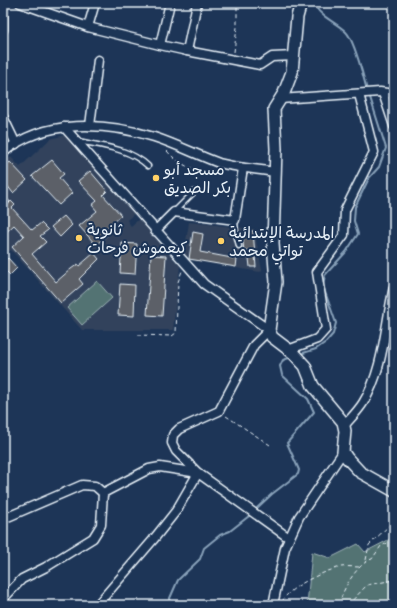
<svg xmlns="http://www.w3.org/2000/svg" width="397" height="608" font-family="Dekko,'Playpen Sans Arabic',sans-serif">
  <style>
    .built { fill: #30425c }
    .green { fill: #537373; stroke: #9eb2b6 }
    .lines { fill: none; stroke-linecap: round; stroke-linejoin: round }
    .stream { stroke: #89a2ba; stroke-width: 2 }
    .building { fill: #5c6167; stroke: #e8f1f8 }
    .service-casing { stroke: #e8f1f8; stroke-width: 7 }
    .minor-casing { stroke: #e8f1f8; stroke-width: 11 }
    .secondary-casing { stroke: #e8f1f8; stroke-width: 14 }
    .path { stroke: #e8f1f8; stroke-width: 1; stroke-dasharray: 4 3; stroke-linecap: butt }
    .service { stroke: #1d3557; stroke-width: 4 }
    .minor { stroke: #1d3557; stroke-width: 8 }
    .secondary { stroke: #1d3557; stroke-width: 11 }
    .poi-dot { fill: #ffd166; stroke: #1d3557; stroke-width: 1.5 }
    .labels { text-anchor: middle; stroke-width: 4; stroke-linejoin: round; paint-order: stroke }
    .poi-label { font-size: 16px; fill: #e8f1f8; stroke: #1d3557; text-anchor: start }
  </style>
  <rect width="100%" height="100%" fill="#1d3557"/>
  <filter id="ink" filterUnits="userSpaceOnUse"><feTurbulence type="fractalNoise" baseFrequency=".025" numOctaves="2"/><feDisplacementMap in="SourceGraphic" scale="8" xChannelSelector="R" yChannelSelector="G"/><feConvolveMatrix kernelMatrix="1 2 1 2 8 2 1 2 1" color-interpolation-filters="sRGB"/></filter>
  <g filter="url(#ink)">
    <g class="built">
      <path d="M 65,135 L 134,214 L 127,220 L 131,226 L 139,219 L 180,266 L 173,330 L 82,330 L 11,250 L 3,257 L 3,164 L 11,157 L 20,167 L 50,139 Z"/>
      <path d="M 189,222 L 254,229 L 262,270 L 260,272 L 188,260 L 184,254 Z"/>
    </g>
    <g class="green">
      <path d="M 97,281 L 112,298 L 82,325 L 67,308 Z"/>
      <path d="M 394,537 L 394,605 L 307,605 L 312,552 L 330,558 L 358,544 L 365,552 Z"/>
    </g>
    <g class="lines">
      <g class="stream">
        <path d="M 314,3 C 319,17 336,22 346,32 C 355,41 363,76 367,90"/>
        <path d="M 300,354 L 316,349 L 326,342 L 333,334 L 336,323 L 325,292 L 323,285 L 325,275 L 346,252 L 358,234 L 354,221 L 355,207 L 369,178 L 379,167 L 386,148 L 369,94"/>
        <path d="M 257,508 L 272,494 L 298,474 L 299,470 L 287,443 L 314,412 L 308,399 L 282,375 L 280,366 L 283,360 L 292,357"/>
        <path d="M 167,605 L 178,580 L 200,559 L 204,548 L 220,535 L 230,531 L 249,516"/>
      </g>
    </g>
    <g class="building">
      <path d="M 52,160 L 64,174 L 59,178 L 72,193 L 59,205 L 32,176 Z"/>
      <path d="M 10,162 L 27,180 L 13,193 L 3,180 L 3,168 Z"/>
      <path d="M 90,171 L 107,191 L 103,195 L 121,215 L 103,231 L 107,235 L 96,245 L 79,226 L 97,211 L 92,205 L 97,201 L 78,181 Z"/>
      <path d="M 11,201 L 15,205 L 12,208 L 32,230 L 41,223 L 48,230 L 40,236 L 46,242 L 32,254 L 56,282 L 71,269 L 78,264 L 79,266 L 94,253 L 99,259 L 79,279 L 83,284 L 61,303 L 12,247 L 24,236 L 14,225 L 3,235 L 3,210 Z"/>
      <path d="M 64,216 L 72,225 L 60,237 L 51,227 Z"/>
      <path d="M 245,230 L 253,231 L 256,267 L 250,267 L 248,250 L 244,251 L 243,242 Z"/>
      <path d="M 193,232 L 203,234 L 200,252 L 237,259 L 236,267 L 189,259 Z"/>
      <path d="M 122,243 L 137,244 L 135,274 L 120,273 Z"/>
      <path d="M 151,255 L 166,256 L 162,316 L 147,315 Z"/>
      <path d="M 8,258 L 17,268 L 10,275 L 3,268 L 3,263 Z"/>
      <path d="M 120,284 L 135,285 L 134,316 L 118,315 Z"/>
    </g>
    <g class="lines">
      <g class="service-casing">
        <g id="service">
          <path d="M 78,141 C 102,146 129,148 148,166"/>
          <path d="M 3,199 L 6,202"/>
          <path d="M 174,212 L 194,192"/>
          <path d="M 235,220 L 236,234 L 239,246"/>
        </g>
      </g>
      <g class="minor-casing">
        <g id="minor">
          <path d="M 3,3 L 3,30"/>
          <path d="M 20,3 L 88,27 L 160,45"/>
          <path d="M 170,3 L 160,45 L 187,51"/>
          <path d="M 197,3 L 187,51 L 260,65 L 272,57 L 294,56"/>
          <path d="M 88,27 L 95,3"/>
          <path d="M 383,93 L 394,126"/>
          <path d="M 280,99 L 380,92 L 394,94"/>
          <path d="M 3,117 L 16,144"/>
          <path d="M 90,126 L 98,60"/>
          <path d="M 64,127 L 204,284 L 269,330 L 254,345 L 219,411 L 179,429 L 173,435 L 172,443 L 176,451 L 198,473 L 289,538"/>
          <path d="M 3,153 C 43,118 106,122 154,137 C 176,144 197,155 219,163 C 237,168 257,169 276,172"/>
          <path d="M 155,231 L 174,212 L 235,220 L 243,168"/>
          <path d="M 288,350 L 317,339 L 326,329 L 317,272 L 344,235 L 345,210 L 374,152 L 359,94"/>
          <path d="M 344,426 C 350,419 358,411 363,403 C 384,370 385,324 394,287"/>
          <path d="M 103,493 L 149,469 L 160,467 L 198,473"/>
          <path d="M 3,519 L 82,485 L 95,486 L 103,493"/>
          <path d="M 3,599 L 22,579 L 46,567 L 93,538 L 101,525 L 103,493"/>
          <path d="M 97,605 L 153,540 L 176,511 L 198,473"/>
          <path d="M 273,605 L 285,548 L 299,517 L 343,452"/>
        </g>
      </g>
      <g class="secondary-casing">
        <path id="secondary" d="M 301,3 L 297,17 L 292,72 L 284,93 L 274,109 L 276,149 L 273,243 L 276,282 L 269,330 L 272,337 L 293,353 L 305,366 L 313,386 L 343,422 L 345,431 L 343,452 L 347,458 L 360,472 L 394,491"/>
      </g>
      <g class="path">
        <path d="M 234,52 L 237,27 L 237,3"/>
        <path d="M 167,151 C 179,165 198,174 217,171"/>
        <path d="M 137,335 L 172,336 L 176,333 L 178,282 L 182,271"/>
        <path d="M 226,416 L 270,445"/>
        <path d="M 366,560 L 369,545 L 394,521"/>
        <path d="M 282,602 C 289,586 325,571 341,567 C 347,566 354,567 360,567"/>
        <path d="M 340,605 C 340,591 359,562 372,559 L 381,546 L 394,540"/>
        <path d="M 348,605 L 367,585 L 394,580"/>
      </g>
      <use href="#service" class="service"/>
      <use href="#minor" class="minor"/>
      <use href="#secondary" class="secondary"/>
    </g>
  </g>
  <g class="poi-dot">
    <circle cx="156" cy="178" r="4"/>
    <circle cx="79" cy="238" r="4"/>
    <circle cx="221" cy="241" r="4"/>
  </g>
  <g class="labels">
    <g class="poi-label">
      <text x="164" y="175">مسجد أبو<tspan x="164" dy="18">بكر الصديق</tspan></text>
      <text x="87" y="235">ثانوية<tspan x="87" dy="18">كيعموش فرحات</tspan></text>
      <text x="229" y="238">المدرسة الإبتدائية<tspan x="229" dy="18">تواتي محمد</tspan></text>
    </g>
  </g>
  <rect width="397" height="608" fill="none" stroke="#1d3557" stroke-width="16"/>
  <rect x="8" y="8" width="381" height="592" fill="none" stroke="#e8f1f8" stroke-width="1.5" filter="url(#ink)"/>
</svg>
